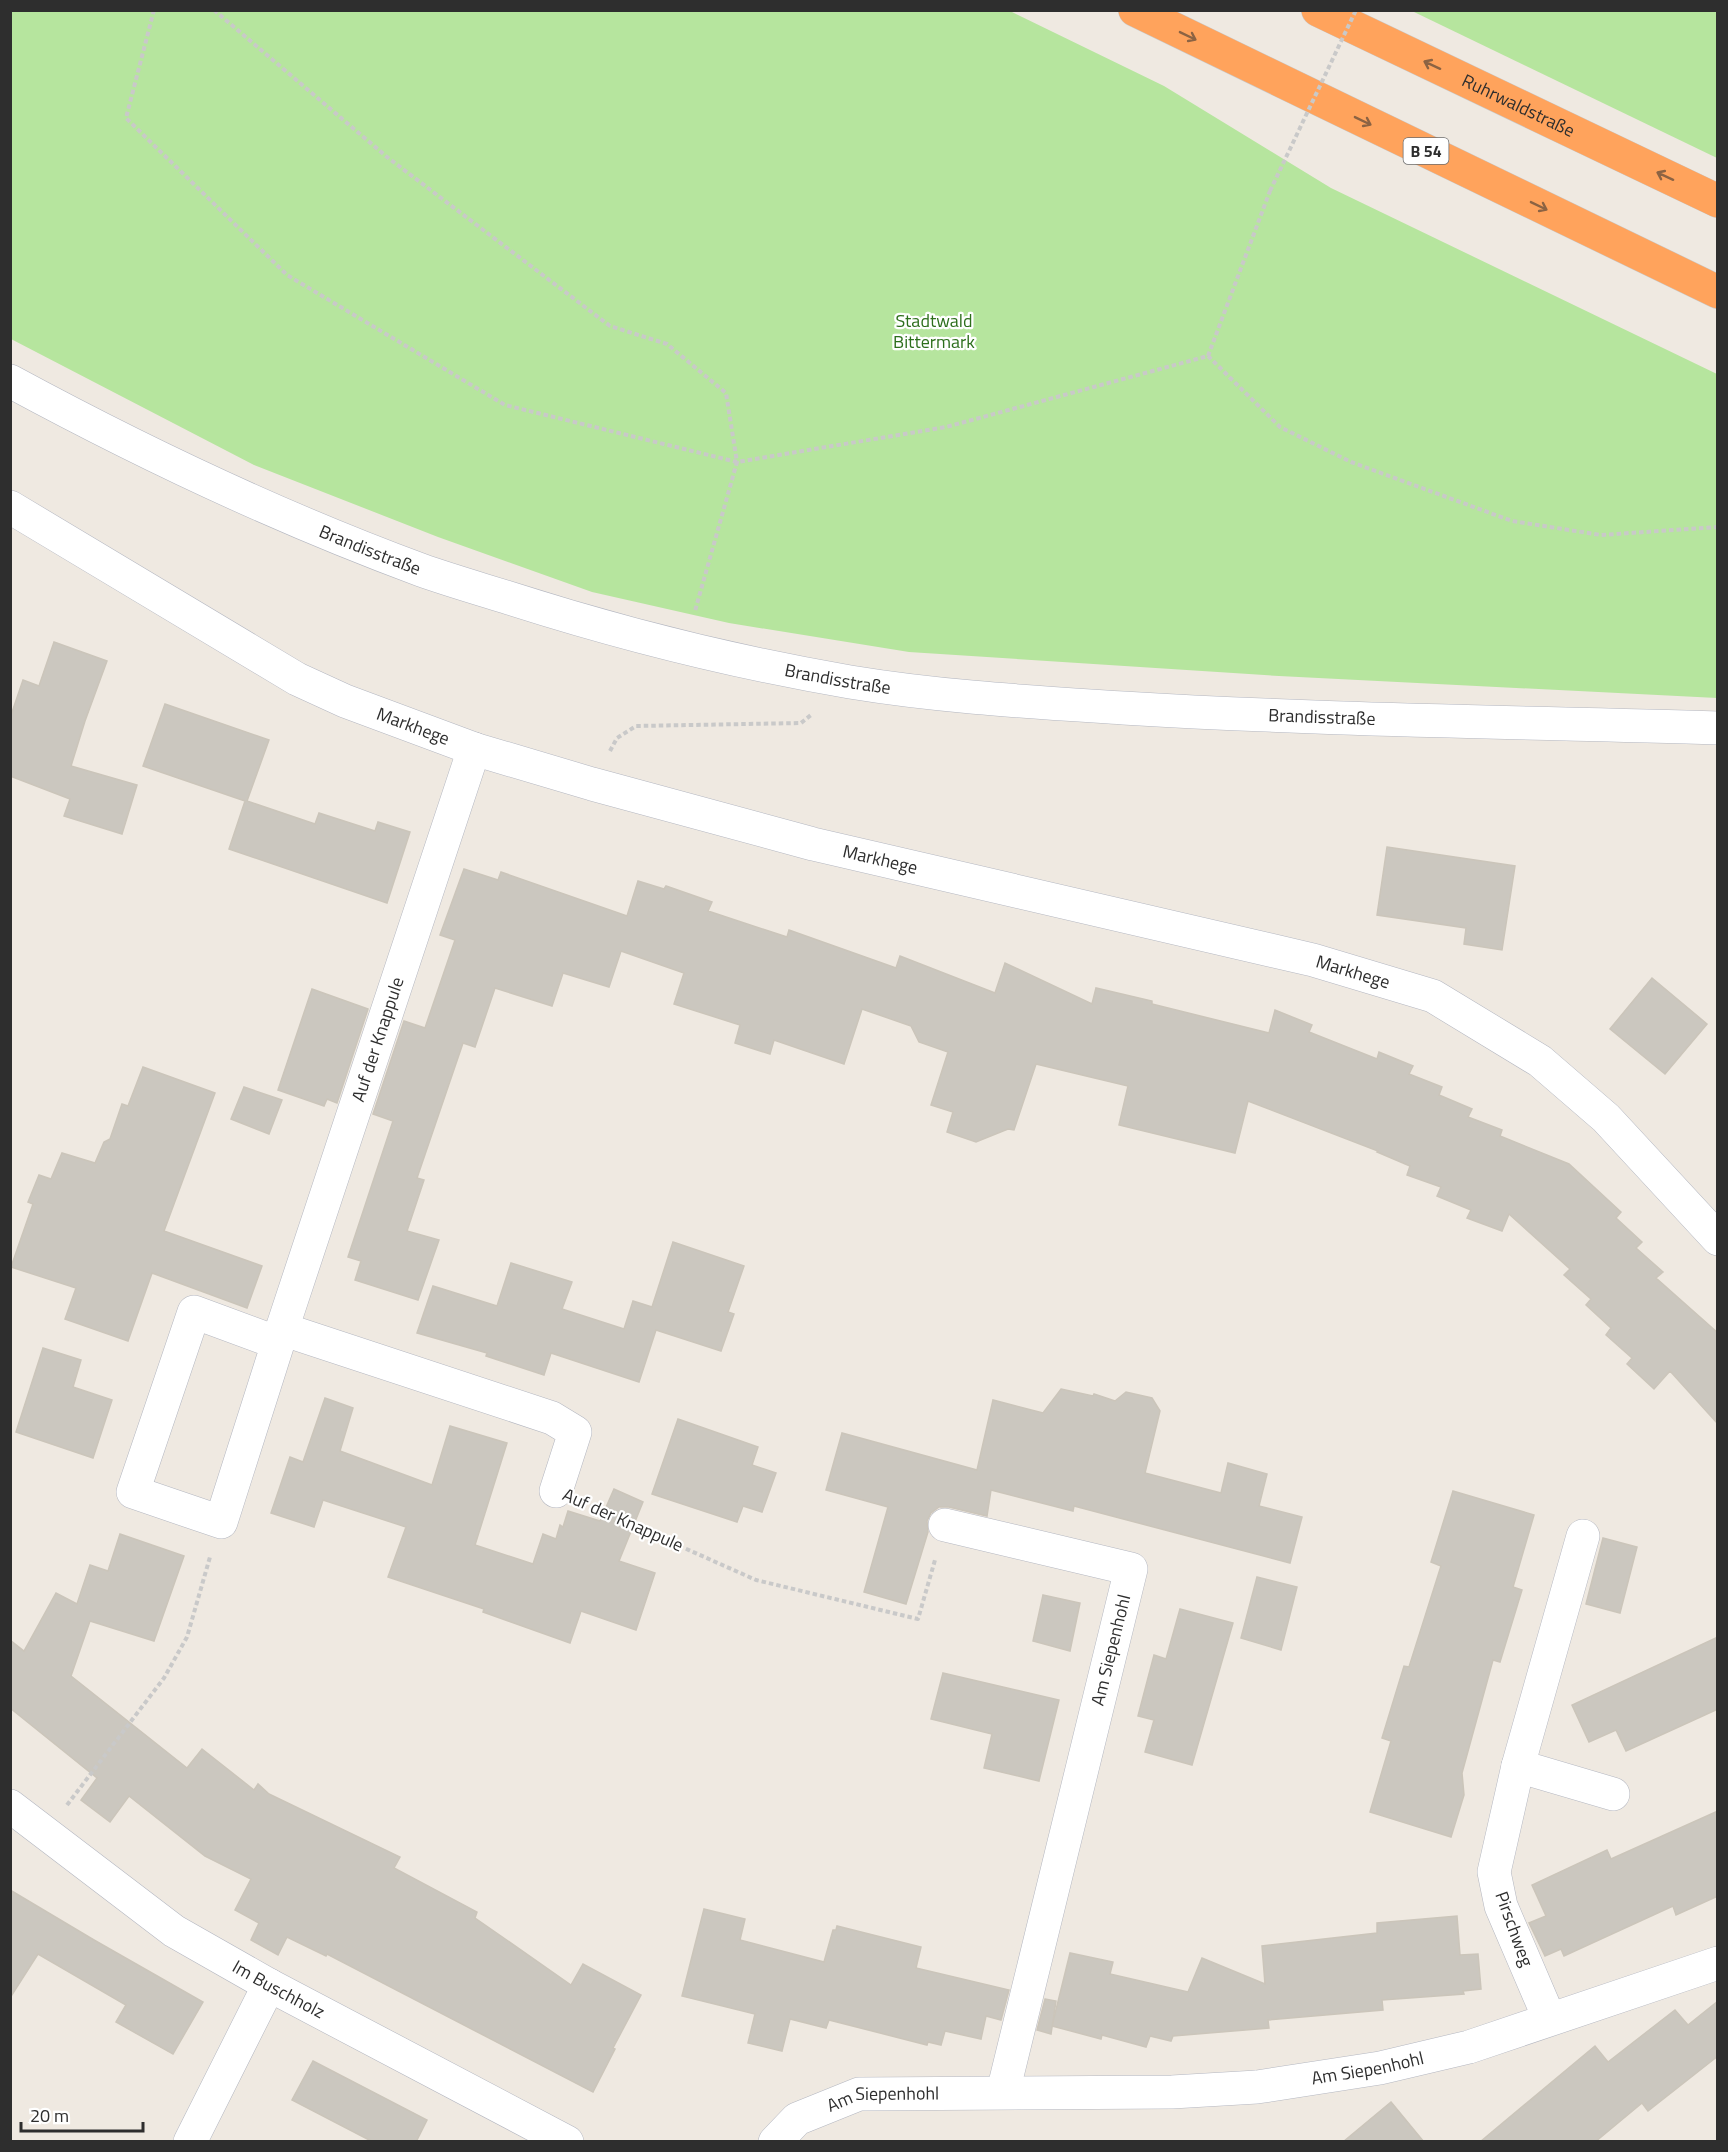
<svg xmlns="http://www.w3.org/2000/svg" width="1728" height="2152" font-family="'Titillium Web',sans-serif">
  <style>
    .green { fill: #b6e59e }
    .building { fill: #cbc7bf; stroke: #cbc5ba; stroke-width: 1.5 }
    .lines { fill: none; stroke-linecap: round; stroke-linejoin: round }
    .street-casing { stroke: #b4b7c1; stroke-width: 34 }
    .secondary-casing { stroke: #b4b7c1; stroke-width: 34 }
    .highway-casing { stroke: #c9c9c9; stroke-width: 34 }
    .path { stroke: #c9c9c9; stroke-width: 4; stroke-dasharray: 4.5 3; stroke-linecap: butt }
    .street { stroke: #fff; stroke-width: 33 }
    .secondary { stroke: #fff; stroke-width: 33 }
    .highway { stroke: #ffa35c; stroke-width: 33 }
    .path-bridge { stroke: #c9c9c9; stroke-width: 4; stroke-dasharray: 4.5 3; stroke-linecap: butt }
    .oneway { stroke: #8c6343 }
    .labels { text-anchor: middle; stroke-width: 4.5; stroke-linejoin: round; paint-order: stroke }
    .shield { fill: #fff; stroke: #6d6d6d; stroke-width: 1.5 }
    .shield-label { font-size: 16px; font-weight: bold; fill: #2e2e2e }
    .street-label { font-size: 18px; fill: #2e2e2e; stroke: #fff }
    .park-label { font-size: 18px; fill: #2c6e1b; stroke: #fff }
  </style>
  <rect width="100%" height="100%" fill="#efe9e1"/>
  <g class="green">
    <path d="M 10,11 L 1010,11 L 1164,86 L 1331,188 L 1717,374 L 1717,698 L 1279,676 L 909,652 L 729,623 L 592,592 L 438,537 L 254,465 L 11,339 Z"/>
    <path d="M 1412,11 L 1717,11 L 1717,158 Z"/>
  </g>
  <g class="building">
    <path d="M 54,642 L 107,661 L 85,721 L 71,766 L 137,785 L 122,834 L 64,816 L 70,799 L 10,776 L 10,718 L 23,680 L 39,686 Z"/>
    <path d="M 165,704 L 269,740 L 247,801 L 315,824 L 319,813 L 375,831 L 378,822 L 410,832 L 387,903 L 229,849 L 245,801 L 143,766 Z"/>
    <path d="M 1387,847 L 1515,866 L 1502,950 L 1464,944 L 1466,928 L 1377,915 Z"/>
    <path d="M 464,869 L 498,880 L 501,872 L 627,916 L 638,881 L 664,889 L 666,886 L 712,902 L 708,911 L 787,937 L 789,930 L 896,968 L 900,956 L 995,993 L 1005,963 L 1092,1004 L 1096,988 L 1152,1001 L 1152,1004 L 1269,1033 L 1275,1010 L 1312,1025 L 1309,1032 L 1377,1059 L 1379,1052 L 1413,1066 L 1409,1074 L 1442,1087 L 1439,1095 L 1472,1109 L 1468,1117 L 1502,1130 L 1500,1136 L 1569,1164 L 1621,1212 L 1616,1218 L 1642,1242 L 1636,1248 L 1663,1272 L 1656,1278 L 1718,1333 L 1718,1424 L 1670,1371 L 1654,1389 L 1627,1364 L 1632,1358 L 1606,1335 L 1611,1328 L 1586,1305 L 1591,1299 L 1564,1275 L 1570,1269 L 1509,1214 L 1502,1231 L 1467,1218 L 1471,1210 L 1437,1196 L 1441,1187 L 1407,1175 L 1410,1166 L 1377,1152 L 1378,1151 L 1248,1101 L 1235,1153 L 1119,1125 L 1128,1086 L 1036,1064 L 1014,1130 L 1008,1129 L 976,1142 L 947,1132 L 953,1112 L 931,1105 L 948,1052 L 919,1042 L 911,1026 L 862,1009 L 844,1064 L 774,1040 L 770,1054 L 735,1043 L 740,1025 L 674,1004 L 684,973 L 621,951 L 609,987 L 563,973 L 552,1006 L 495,988 L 475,1047 L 463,1043 L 417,1178 L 424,1180 L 407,1231 L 439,1240 L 418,1300 L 355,1280 L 361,1261 L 348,1257 L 393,1121 L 373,1114 L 404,1021 L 425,1028 L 455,940 L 440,935 Z"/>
    <path d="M 1652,978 L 1707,1024 L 1665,1074 L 1610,1029 Z"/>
    <path d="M 312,989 L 368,1009 L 337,1103 L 327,1099 L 324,1106 L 278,1090 Z"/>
    <path d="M 143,1067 L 215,1093 L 164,1231 L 262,1266 L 247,1308 L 152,1273 L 128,1341 L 65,1319 L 76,1288 L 11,1267 L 33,1204 L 28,1202 L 39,1175 L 51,1179 L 62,1153 L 95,1163 L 104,1142 L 110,1139 L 122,1104 L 128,1106 Z"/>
    <path d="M 244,1087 L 282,1100 L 269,1134 L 231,1119 Z"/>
    <path d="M 673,1242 L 744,1266 L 728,1312 L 734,1314 L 721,1351 L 656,1330 L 639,1382 L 551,1353 L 544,1375 L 486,1356 L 487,1353 L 417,1333 L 433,1286 L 497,1306 L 511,1263 L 572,1282 L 562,1309 L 624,1329 L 633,1301 L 652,1307 Z"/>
    <path d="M 43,1348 L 81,1360 L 73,1387 L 112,1400 L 93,1458 L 16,1432 Z"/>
    <path d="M 1061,1389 L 1093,1396 L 1094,1394 L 1115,1401 L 1126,1392 L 1152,1398 L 1160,1411 L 1145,1473 L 1221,1493 L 1228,1463 L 1267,1474 L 1259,1506 L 1302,1517 L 1290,1563 L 1074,1506 L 1073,1511 L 991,1490 L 987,1516 L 949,1507 L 939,1507 L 931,1513 L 927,1521 L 928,1532 L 906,1604 L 864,1592 L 888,1507 L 826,1490 L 842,1433 L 977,1470 L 993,1400 L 1043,1413 Z"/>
    <path d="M 325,1398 L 353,1408 L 340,1451 L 432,1485 L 450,1426 L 507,1443 L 475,1545 L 533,1564 L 543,1534 L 556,1539 L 560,1525 L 563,1527 L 568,1511 L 600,1521 L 614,1489 L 643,1502 L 619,1561 L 655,1573 L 636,1630 L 581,1611 L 570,1643 L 483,1612 L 484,1609 L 388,1577 L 406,1527 L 323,1500 L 314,1527 L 271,1513 L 290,1457 L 303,1462 Z"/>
    <path d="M 678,1419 L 758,1447 L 752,1465 L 776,1473 L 762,1512 L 743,1506 L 737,1522 L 652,1494 Z"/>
    <path d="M 1453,1491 L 1534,1515 L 1513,1587 L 1522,1590 L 1500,1662 L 1493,1660 L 1462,1773 L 1464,1795 L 1451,1837 L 1370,1812 L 1391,1741 L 1382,1738 L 1404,1666 L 1409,1667 L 1441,1566 L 1431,1562 Z"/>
    <path d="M 120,1534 L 184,1556 L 154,1641 L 90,1621 L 71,1676 L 187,1768 L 202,1749 L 254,1790 L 258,1784 L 269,1794 L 400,1857 L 394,1868 L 477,1912 L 475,1918 L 571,1985 L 583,1964 L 641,1995 L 613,2048 L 615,2049 L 593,2092 L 327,1954 L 326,1956 L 287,1937 L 278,1955 L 251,1940 L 259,1923 L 235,1910 L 251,1879 L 205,1856 L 129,1796 L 110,1822 L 81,1800 L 97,1778 L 10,1708 L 10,1640 L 24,1651 L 56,1593 L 77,1604 L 90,1565 L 108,1571 Z"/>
    <path d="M 1603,1538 L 1637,1547 L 1620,1613 L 1586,1604 Z"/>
    <path d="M 1257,1577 L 1297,1587 L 1281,1650 L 1241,1638 Z"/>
    <path d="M 1043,1595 L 1080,1603 L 1070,1651 L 1033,1641 Z"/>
    <path d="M 1180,1609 L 1233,1623 L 1192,1765 L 1145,1752 L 1154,1720 L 1138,1716 L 1154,1655 L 1166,1659 Z"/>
    <path d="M 1718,1637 L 1718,1709 L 1626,1751 L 1616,1730 L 1589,1742 L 1572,1705 Z"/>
    <path d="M 943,1673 L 1059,1700 L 1039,1781 L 984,1768 L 992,1734 L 931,1719 Z"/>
    <path d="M 1718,1811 L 1718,1896 L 1676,1915 L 1673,1906 L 1564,1956 L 1561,1949 L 1545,1956 L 1529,1923 L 1546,1916 L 1532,1885 L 1607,1850 L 1611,1859 Z"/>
    <path d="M 10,1890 L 94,1940 L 203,2002 L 173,2054 L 116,2022 L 126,2005 L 38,1954 L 10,1998 Z"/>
    <path d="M 704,1909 L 745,1919 L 740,1940 L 824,1962 L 833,1930 L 836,1930 L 837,1926 L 921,1947 L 916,1968 L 1009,1990 L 1001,2020 L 986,2016 L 981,2039 L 945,2031 L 941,2045 L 928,2042 L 927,2045 L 829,2020 L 826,2028 L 790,2019 L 782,2051 L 748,2043 L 755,2014 L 682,1996 Z"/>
    <path d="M 1457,1916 L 1460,1955 L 1478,1954 L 1481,1989 L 1463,1991 L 1464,1994 L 1382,2000 L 1383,2010 L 1268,2020 L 1269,2028 L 1173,2036 L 1171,2041 L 1150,2036 L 1146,2047 L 1102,2035 L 1101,2039 L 1052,2026 L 1070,1953 L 1113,1962 L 1110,1974 L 1188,1992 L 1202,1958 L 1265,1984 L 1262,1946 L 1377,1933 L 1377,1923 Z"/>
    <path d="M 1045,1999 L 1056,2001 L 1051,2034 L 1037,2030 Z"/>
    <path d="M 1718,2001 L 1718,2056 L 1648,2111 L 1642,2103 L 1595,2142 L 1480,2142 L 1595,2046 L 1608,2062 L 1675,2010 L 1688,2025 Z"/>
    <path d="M 313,2061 L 427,2120 L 416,2142 L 373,2142 L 292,2100 Z"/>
    <path d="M 1391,2102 L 1424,2142 L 1343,2142 Z"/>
  </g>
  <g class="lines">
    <g class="street-casing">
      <g id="street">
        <path id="s1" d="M 10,507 L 297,679 L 345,701 L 474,749 L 592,784 L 813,844 L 1313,960 L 1433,996 L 1540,1061 L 1606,1118 L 1718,1239"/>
        <path d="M 282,1329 L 552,1418 L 575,1432 L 556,1491"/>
        <path id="s2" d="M 278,1343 L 194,1312 L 133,1492 L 221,1522 L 278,1343 L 282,1329 L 474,749"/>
        <path d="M 945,1525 L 1131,1569 L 1003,2092"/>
        <path d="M 1518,1766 L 1613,1794"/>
        <path id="s3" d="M 10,1806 L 174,1931 L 269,1985 L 567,2142"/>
        <path d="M 1549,2018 L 1501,1906 L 1494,1872 L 1518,1766 L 1583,1536"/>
        <path d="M 190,2142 L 269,1985"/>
        <path id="s4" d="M 775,2142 L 797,2119 L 859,2094 L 1172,2092 L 1257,2087 L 1380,2068 L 1469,2047 L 1718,1963"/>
      </g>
    </g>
    <g class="secondary-casing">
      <g id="secondary">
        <path id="s5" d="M 10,381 C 143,453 280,518 421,570 C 449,580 477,588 506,597 C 618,633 733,662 850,682 C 941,697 1032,702 1123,708 C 1321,720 1520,722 1718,728"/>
      </g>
    </g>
    <g class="highway-casing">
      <g id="highway">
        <path d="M 1135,10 L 1718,292"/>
        <path id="s6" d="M 1318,10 L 1718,201"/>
      </g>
    </g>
    <g class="path">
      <path d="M 154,10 L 126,118 L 287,275 L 505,405 L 737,462 L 946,427 L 1208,356 L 1270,191"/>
      <path d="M 214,10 L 387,157 L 610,326 L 667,344 L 726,393 L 737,462 L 695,611"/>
      <path d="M 1208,356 L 1280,427 L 1351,462 L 1512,521 L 1601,535 L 1718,527"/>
      <path d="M 610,751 L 617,738 L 636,726 L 801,723 L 811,715"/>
      <path d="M 590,1506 L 756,1580 L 918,1619 L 935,1560"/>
      <path d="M 67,1805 L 164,1678 L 187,1637 L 210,1557"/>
    </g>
    <use href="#street" class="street"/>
    <use href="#secondary" class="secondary"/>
    <use href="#highway" class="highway"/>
    <path class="path-bridge" d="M 1270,191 L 1356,10"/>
  </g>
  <defs><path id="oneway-shaft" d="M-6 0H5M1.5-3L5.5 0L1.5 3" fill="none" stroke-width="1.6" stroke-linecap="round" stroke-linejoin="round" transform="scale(1.5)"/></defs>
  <g class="oneway">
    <use href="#oneway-shaft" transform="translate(1188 36) rotate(26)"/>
    <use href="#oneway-shaft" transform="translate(1432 65) rotate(-155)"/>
    <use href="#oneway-shaft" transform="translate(1363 121) rotate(26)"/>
    <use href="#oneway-shaft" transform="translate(1665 176) rotate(-155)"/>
    <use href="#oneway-shaft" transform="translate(1539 206) rotate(26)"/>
  </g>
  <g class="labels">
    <rect class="shield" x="1403.5" y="138" width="45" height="26" rx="4.5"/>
    <g class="shield-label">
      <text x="1426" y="157">B 54</text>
    </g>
    <g class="street-label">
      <text dy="6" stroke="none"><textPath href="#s6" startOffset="222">Ruhrwaldstraße</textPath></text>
      <text dy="6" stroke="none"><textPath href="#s5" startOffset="398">Brandisstraße</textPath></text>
      <text dy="6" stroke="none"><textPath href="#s5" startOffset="884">Brandisstraße</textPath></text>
      <text dy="6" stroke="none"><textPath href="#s5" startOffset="1370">Brandisstraße</textPath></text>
      <text dy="6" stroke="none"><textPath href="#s1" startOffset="460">Markhege</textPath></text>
      <text dy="6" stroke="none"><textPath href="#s1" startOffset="946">Markhege</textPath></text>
      <text dy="6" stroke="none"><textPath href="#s1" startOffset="1432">Markhege</textPath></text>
      <text dy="6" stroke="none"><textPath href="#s2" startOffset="880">Auf der Knappule</textPath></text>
      <text transform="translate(623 1520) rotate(24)" y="6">Auf der Knappule</text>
      <text transform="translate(1111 1650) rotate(-76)" y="6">Am Siepenhohl</text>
      <text transform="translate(1514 1929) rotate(70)" y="6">Pirschweg</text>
      <text dy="6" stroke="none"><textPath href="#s3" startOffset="326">Im Buschholz</textPath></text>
      <text dy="6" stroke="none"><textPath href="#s4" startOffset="609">Am Siepenhohl</textPath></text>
      <text dy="6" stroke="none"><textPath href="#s4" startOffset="122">Am Siepenhohl</textPath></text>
    </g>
    <g class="park-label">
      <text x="934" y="327">Stadtwald<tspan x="934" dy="21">Bittermark</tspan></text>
    </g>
  </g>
  <rect width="1728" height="2152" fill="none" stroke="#2e2e2e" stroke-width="24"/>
  <path d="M21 2122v9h122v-9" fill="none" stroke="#2e2e2e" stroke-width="3"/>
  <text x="30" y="2122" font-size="18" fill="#2e2e2e" stroke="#ffffff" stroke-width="4.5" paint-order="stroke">20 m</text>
</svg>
